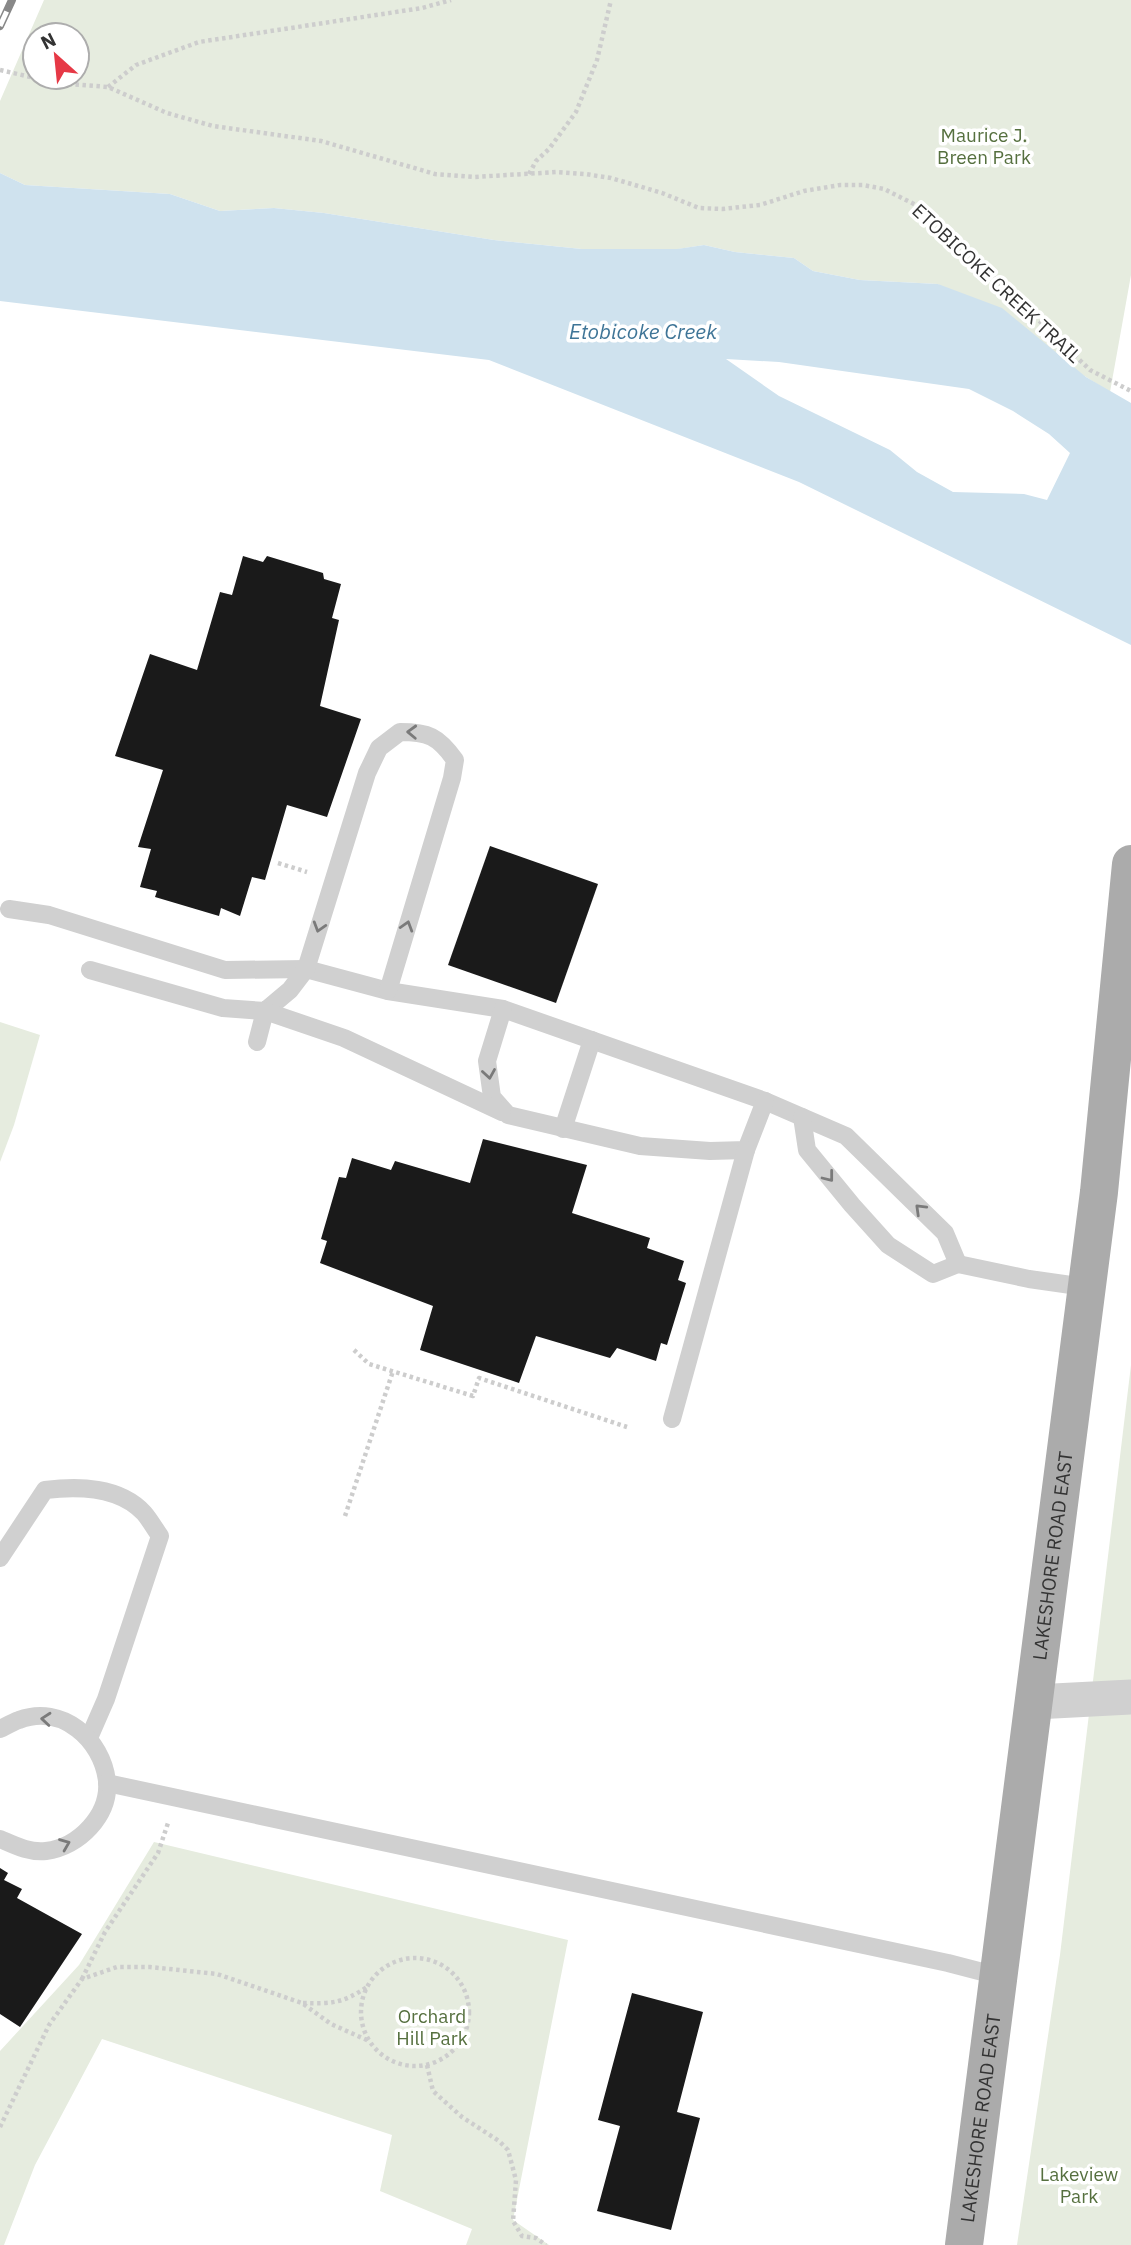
<svg xmlns="http://www.w3.org/2000/svg" width="1131" height="2245" font-family="'IBM Plex Sans',sans-serif">
  <style>
    .green { fill: #e6ecdf; fill-rule: evenodd }
    .water { fill: #cfe2ee; fill-rule: evenodd }
    .building { fill: #1a1a1a }
    .lines { fill: none; stroke-linecap: round; stroke-linejoin: round }
    .path { stroke: #cdcdcd; stroke-width: 4.5; stroke-dasharray: 3.5 3.5; stroke-linecap: butt }
    .service { stroke: #d0d0d0; stroke-width: 18 }
    .minor { stroke: #d0d0d0; stroke-width: 35 }
    .primary { stroke: #ababab; stroke-width: 38 }
    .rail-casing { stroke: #888; stroke-width: 8 }
    .rail { stroke: #fff; stroke-width: 5; stroke-dasharray: 16; stroke-linecap: butt }
    .oneway { stroke: #7a7a7a }
    .labels { text-anchor: middle; stroke-width: 7; stroke-linejoin: round; paint-order: stroke }
    .park-label { font-size: 19px; fill: #56703f; stroke: #fff }
    .street-label { font-size: 19px; fill: #333; stroke: #fff }
    .water-label { font-size: 21px; font-style: italic; fill: #3f7597; stroke: #fff }
  </style>
  <rect width="100%" height="100%" fill="#fff"/>
  <g class="green">
    <path d="M 44,0 L 1131,0 L 1131,275 L 1110,392 L 938,284 L 860,280 L 813,271 L 794,258 L 735,252 L 704,245 L 678,249 L 582,249 L 494,240 L 324,213 L 274,208 L 220,211 L 170,194 L 25,185 L 0,173 L 0,101 ZM 35,35 L 77,35 L 77,77 L 35,77 Z"/>
    <path d="M 0,1022 L 40,1035 L 14,1125 L 0,1162 Z"/>
    <path d="M 1131,1365 L 1131,2245 L 1017,2245 L 1060,1955 Z"/>
    <path d="M 154,1842 L 568,1940 L 513,2220 L 549,2245 L 466,2245 L 472,2229 L 380,2191 L 392,2135 L 102,2039 L 35,2165 L 4,2245 L 0,2245 L 0,2051 L 79,1965 Z"/>
  </g>
  <path class="water" d="M 0,173 L 25,185 L 170,194 L 220,211 L 274,208 L 324,213 L 494,240 L 582,249 L 677,249 L 704,245 L 735,252 L 794,258 L 813,271 L 860,280 L 938,284 L 1002,308 L 1086,377 L 1131,403 L 1131,645 L 799,482 L 489,360 L 0,301 ZM 726,359 L 779,362 L 969,389 L 1013,411 L 1049,434 L 1070,453 L 1047,500 L 1024,494 L 953,492 L 917,472 L 890,450 L 779,396 Z"/>
  <g class="building">
    <path d="M 243,556 L 263,562 L 267,556 L 323,573 L 324,579 L 341,584 L 332,618 L 339,620 L 320,706 L 361,719 L 327,817 L 287,805 L 265,880 L 252,877 L 240,916 L 221,908 L 219,916 L 155,897 L 157,891 L 140,887 L 151,849 L 138,847 L 163,770 L 115,756 L 150,654 L 197,670 L 220,592 L 232,595 Z"/>
    <path d="M 490,846 L 598,884 L 556,1003 L 448,965 Z"/>
    <path d="M 483,1139 L 587,1165 L 572,1213 L 650,1238 L 647,1248 L 684,1261 L 678,1280 L 686,1283 L 667,1345 L 661,1343 L 656,1361 L 617,1348 L 610,1358 L 536,1336 L 519,1383 L 420,1350 L 433,1306 L 320,1263 L 327,1241 L 321,1239 L 339,1177 L 346,1178 L 352,1158 L 391,1170 L 395,1161 L 470,1183 Z"/>
    <path d="M 0,1868 L 8,1873 L 4,1880 L 22,1889 L 17,1898 L 82,1934 L 20,2027 L 0,2014 Z"/>
    <path d="M 632,1993 L 703,2012 L 677,2112 L 700,2118 L 671,2230 L 597,2211 L 620,2126 L 598,2120 Z"/>
  </g>
  <g class="lines">
    <g class="path">
      <path d="M 0,70 L 57,83 L 108,87 L 167,113 L 213,126 L 321,141 L 435,174 L 474,177 L 557,172 L 585,174 L 611,178 L 662,193 L 699,208 L 722,209 L 760,205 L 804,191 L 840,185 L 863,185 L 884,189 L 924,209 L 1090,370 L 1131,391"/>
      <path d="M 108,87 L 136,65 L 199,42 L 422,8 L 451,0"/>
      <path d="M 529,174 L 536,161 L 549,149 L 576,112 L 597,60 L 611,0"/>
      <path d="M 278,863 L 307,872"/>
      <path d="M 354,1350 L 369,1364 L 473,1396 L 479,1378 L 627,1427"/>
      <path d="M 345,1516 L 393,1371"/>
      <circle cx="415" cy="2012" r="54"/>
      <path d="M 82,1979 L 105,1932 L 158,1853 L 168,1823"/>
      <path d="M 303,2003 C 332,2004 343,2003 367,1987"/>
      <path d="M 427,2065 L 433,2091 L 462,2117 L 499,2141 L 508,2150 L 516,2180 L 513,2221 L 522,2236 L 536,2238 L 546,2245"/>
      <path d="M 0,2127 L 49,2025 L 82,1979 L 117,1967 L 150,1967 L 217,1974 L 302,2003 L 331,2024 L 369,2041"/>
    </g>
    <g class="service">
      <path d="M 9,909 L 49,915 L 225,970 L 306,969 L 388,991 L 503,1009 L 765,1101 L 846,1136 L 945,1233 L 958,1264"/>
      <path d="M 90,970 L 223,1008 L 265,1011 L 290,990 L 306,969 L 367,773 L 379,748 L 400,732 C 428,732 438,736 455,760 L 452,778 L 388,991"/>
      <path d="M 503,1009 L 487,1061 L 492,1097 L 508,1115 L 640,1146 L 710,1151 L 746,1150 L 765,1101"/>
      <path d="M 257,1042 L 265,1011 L 344,1038 L 502,1112"/>
      <path d="M 802,1117 L 807,1150 L 852,1205 L 888,1245 L 933,1274 L 958,1264 L 1029,1279 L 1085,1287"/>
      <path d="M 563,1129 L 592,1040"/>
      <path d="M 672,1419 L 746,1150"/>
      <path d="M 0,1558 L 45,1490 C 78,1486 119,1486 144,1513 C 150,1520 155,1529 160,1536 L 106,1699 L 89,1738"/>
      <path d="M 0,1729 C 6,1726 13,1722 19,1720 C 62,1704 102,1739 107,1781 C 110,1815 79,1847 46,1851 C 29,1853 14,1845 0,1839"/>
      <path d="M 107,1783 L 948,1963 L 998,1976"/>
    </g>
    <path class="minor" d="M 1035,1702 L 1131,1697"/>
    <path class="primary" id="s1" d="M 964,2245 L 1099,1192 L 1131,864"/>
    <g class="rail-casing">
      <path id="rail" d="M 0,26 L 12,0"/>
    </g>
    <use href="#rail" class="rail"/>
  </g>
  <defs><path id="oneway-chevron" d="M-2-3.5L2.5 0L-2 3.5" fill="none" stroke-width="1.6" stroke-linecap="round" stroke-linejoin="round" transform="scale(1.75)"/></defs>
  <g class="oneway">
    <use href="#oneway-chevron" transform="translate(412 732) rotate(-178)"/>
    <use href="#oneway-chevron" transform="translate(407 926) rotate(-73)"/>
    <use href="#oneway-chevron" transform="translate(319 927) rotate(107)"/>
    <use href="#oneway-chevron" transform="translate(489 1074) rotate(81)"/>
    <use href="#oneway-chevron" transform="translate(829 1177) rotate(52)"/>
    <use href="#oneway-chevron" transform="translate(920 1209) rotate(-136)"/>
    <use href="#oneway-chevron" transform="translate(46 1719) rotate(-175)"/>
    <use href="#oneway-chevron" transform="translate(65 1844) rotate(-22)"/>
  </g>
  <g class="labels">
    <g class="park-label">
      <text x="984" y="142">Maurice J.<tspan x="984" dy="22">Breen Park</tspan></text>
      <text x="432" y="2023">Orchard<tspan x="432" dy="22">Hill Park</tspan></text>
      <text x="1079" y="2181">Lakeview<tspan x="1079" dy="22">Park</tspan></text>
    </g>
    <g class="street-label">
      <text transform="translate(997 283) rotate(43)" y="7">ETOBICOKE CREEK TRAIL</text>
      <text dy="7" stroke="none"><textPath href="#s1" startOffset="695">LAKESHORE ROAD EAST</textPath></text>
      <text dy="7" stroke="none"><textPath href="#s1" startOffset="128">LAKESHORE ROAD EAST</textPath></text>
    </g>
    <g class="water-label">
      <text x="643" y="339">Etobicoke Creek</text>
    </g>
  </g>
  <g transform="translate(56 56) rotate(333)"><circle r="33" fill="#ffffff" stroke="#adadad" stroke-width="2"/>
  <path d="M0-5L12 26L0 18L-12 26Z" fill="#e63946"/>
  <text y="-10" font-size="19" font-weight="bold" text-anchor="middle" fill="#333333">N</text>
  </g>
</svg>
